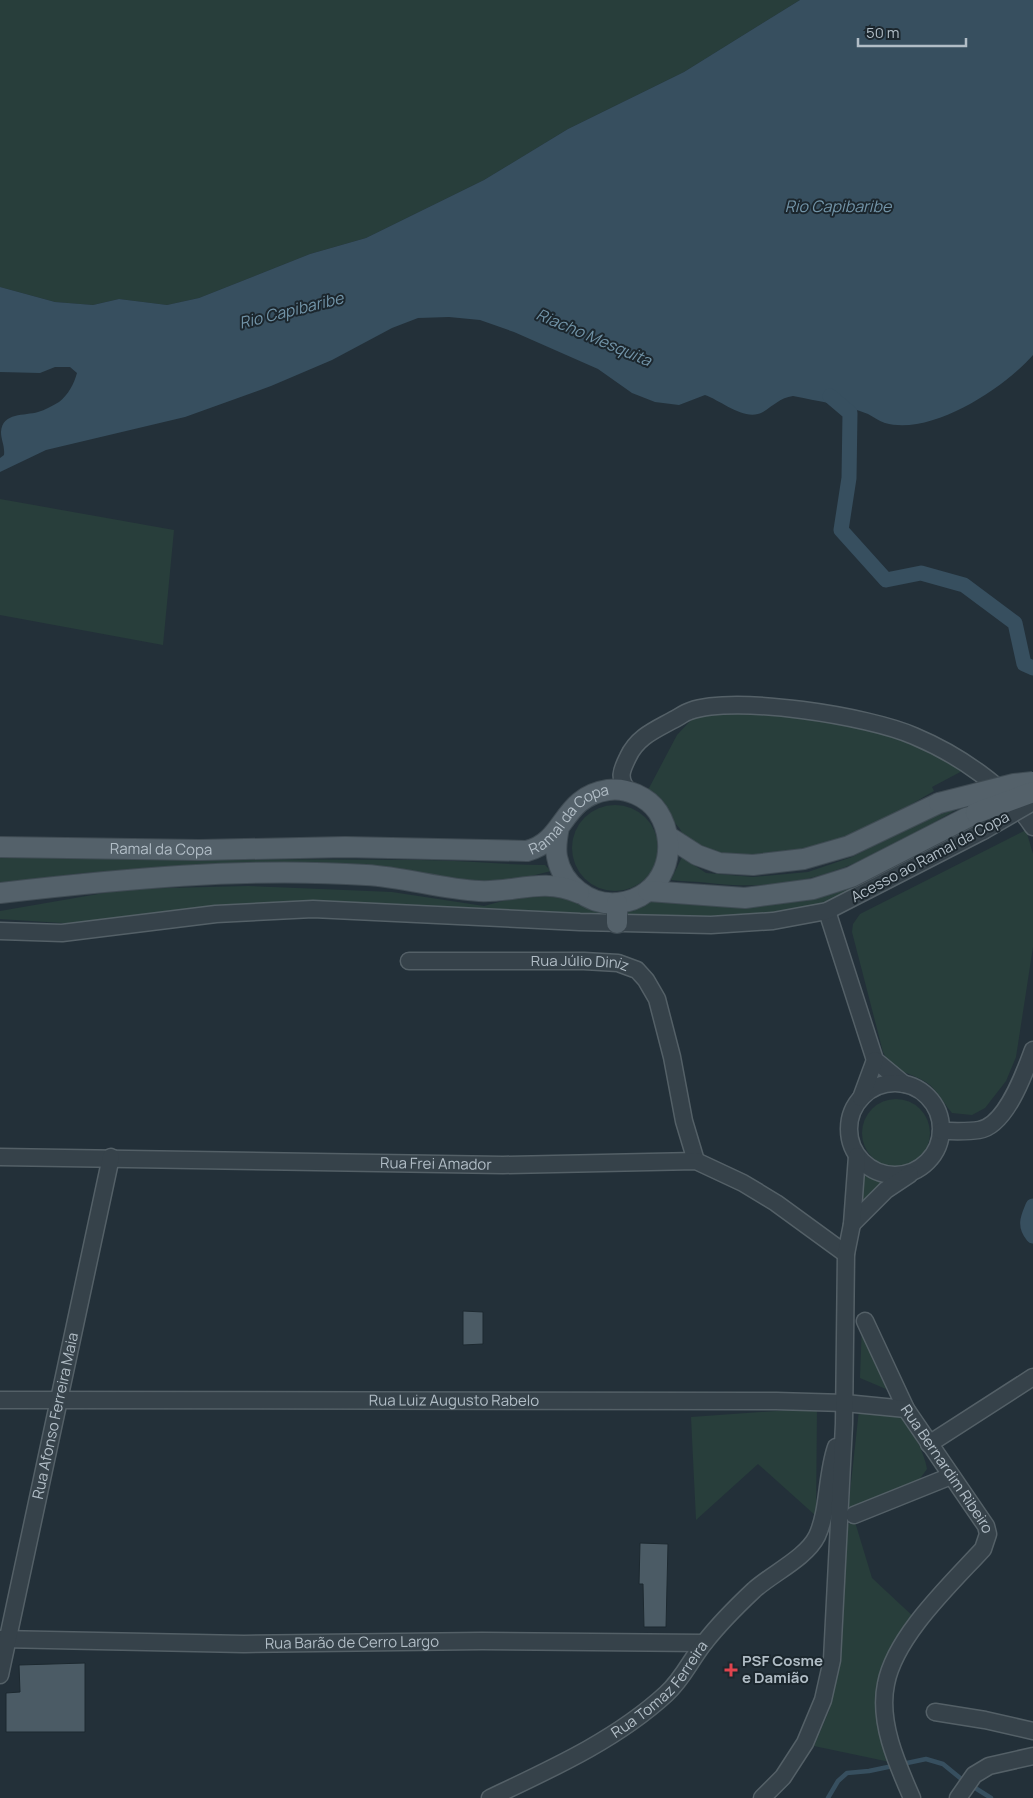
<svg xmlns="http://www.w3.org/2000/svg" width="1033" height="1798" font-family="Manrope,sans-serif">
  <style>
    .green { fill: #283e3b }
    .water { fill: #374f5f }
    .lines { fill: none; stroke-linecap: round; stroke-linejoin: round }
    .stream { stroke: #374f5f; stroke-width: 4.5 }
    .canal { stroke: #374f5f; stroke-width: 15 }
    .building { fill: #4b5b65; stroke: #1d2930 }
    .minor-casing { stroke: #546067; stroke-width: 19 }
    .major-casing { stroke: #3f4b53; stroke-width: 22 }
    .minor { stroke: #36424a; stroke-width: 16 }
    .major { stroke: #54616a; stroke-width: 20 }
    .minor-bridge-casing { stroke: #546067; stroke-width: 19; stroke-linecap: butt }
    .major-bridge-casing { stroke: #3f4b53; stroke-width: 22; stroke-linecap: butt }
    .minor-bridge { stroke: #36424a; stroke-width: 16 }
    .major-bridge { stroke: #54616a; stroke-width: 20 }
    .health-dot { fill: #e0444e; stroke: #1c272e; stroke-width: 2 }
    .labels { text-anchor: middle; stroke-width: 4; stroke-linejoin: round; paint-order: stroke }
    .street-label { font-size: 15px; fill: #b1bdc6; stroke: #1c272e }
    .poi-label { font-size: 15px; font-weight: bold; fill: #b1bdc6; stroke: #1c272e; text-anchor: start }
    .water-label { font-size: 16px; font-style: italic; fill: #7294a8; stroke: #1c272e }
  </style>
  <rect width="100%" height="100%" fill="#233039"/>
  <g class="green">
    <path d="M 0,0 L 800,0 L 684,72 L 568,129 L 484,180 L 366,238 L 310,254 L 199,298 L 167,305 L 119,299 L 93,305 L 55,302 L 0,287 Z"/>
    <path d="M 0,499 L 174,530 L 163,645 L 0,615 Z"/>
    <path d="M 714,712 C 784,715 852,720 917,744 C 933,750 949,761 964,770 L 932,787 L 934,791 L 867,830 L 820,848 L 742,856 L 711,853 L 685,840 L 680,829 L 648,790 L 677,735 L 692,719 Z"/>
    <path d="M 973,800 C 882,852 819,896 709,883 C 696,881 684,882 671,880 L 682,857 L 706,873 L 753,877 L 808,872 L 852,857 L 933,816 Z"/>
    <circle cx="615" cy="848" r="43"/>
    <path d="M 974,826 L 902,868 L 841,898 L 784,912 L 705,921 L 450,911 L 93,925 L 0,919 L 0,911 L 127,889 L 248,886 L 392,892 L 484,906 L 529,894 L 565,894 L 592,910 L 631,911 L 650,897 L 770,903 L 867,881 L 961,828 Z"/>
    <path d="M 1026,830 L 1033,854 L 1033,947 L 1016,1057 L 1006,1081 L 985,1108 L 972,1115 L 952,1113 C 945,1105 938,1092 930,1085 C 912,1071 894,1075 883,1052 L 852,932 L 853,924 L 860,914 Z"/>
    <path d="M 0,856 C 140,860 280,859 420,860 C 462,860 503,865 545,865 L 551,871 L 503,883 L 167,869 L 83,873 L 0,883 Z"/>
    <circle cx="896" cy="1133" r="34"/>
    <path d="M 858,1160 C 870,1171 881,1176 897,1177 L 854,1220 Z"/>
    <path d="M 862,1323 L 893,1392 L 860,1378 Z"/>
    <path d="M 817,1408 L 816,1516 L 758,1464 L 696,1520 L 691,1417 Z"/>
    <path d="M 859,1410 C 869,1410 881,1409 891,1411 C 907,1416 925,1453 927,1469 L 919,1480 L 848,1510 Z"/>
    <path d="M 855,1522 L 872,1578 L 917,1620 L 880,1716 L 882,1745 L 890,1762 L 814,1746 L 829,1711 L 839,1667 L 846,1525 Z"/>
  </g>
  <path class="water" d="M 800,0 L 1033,0 L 1033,355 C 1004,388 932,436 885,423 C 879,421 874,417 868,414 C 845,405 817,401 793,396 C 780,398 774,405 763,412 C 745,422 722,401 705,395 L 679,405 L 655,402 L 632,393 L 598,369 L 514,332 L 480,320 L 449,317 L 418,318 L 392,328 L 332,360 L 271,386 L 185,417 L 46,450 L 0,472 L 0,458 L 4,455 C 5,446 1,440 1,432 C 2,412 25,416 38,412 C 45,410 52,406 59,402 C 68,395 74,384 77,373 L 70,367 L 55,367 L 40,373 L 0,372 L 0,287 L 55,302 L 93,305 L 119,299 L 167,305 L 199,298 L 310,254 L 366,238 L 484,180 L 568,129 L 684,72 Z"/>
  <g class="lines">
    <g class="stream">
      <path d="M 972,1786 L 991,1798"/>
      <path d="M 828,1798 L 838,1781 L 847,1773 L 869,1771 L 926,1759 L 943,1764 L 965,1782"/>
    </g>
    <g class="canal">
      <path d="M 830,396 L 850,413 L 849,478 L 841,530 L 886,580 L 921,573 L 964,585 L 1015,623 L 1024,664 L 1033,668"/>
      <path d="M 1033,1206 C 1028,1218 1024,1225 1033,1236"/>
    </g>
  </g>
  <g class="building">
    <path d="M 463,1311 L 483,1312 L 483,1344 L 463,1345 Z"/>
    <path d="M 640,1543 L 668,1544 L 666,1627 L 644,1627 L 643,1584 L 639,1584 Z"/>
    <path d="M 85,1663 L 85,1732 L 6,1732 L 6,1693 L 20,1692 L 19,1665 Z"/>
  </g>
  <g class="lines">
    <g class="minor-casing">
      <g id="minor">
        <path d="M 628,791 C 618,778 621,771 628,757 C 637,737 655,730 673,720 C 679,717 684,713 690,711 C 736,695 869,716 914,736 C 957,754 1007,787 1033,827"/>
        <path d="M 827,911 L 875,1060 L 904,1084"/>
        <path d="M 0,931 L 62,933 L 216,914 L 313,909 L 580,922 L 711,925 L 773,921 L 827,911 L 983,831"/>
        <path id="s1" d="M 409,961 L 584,961 L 618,963 L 637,970 L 646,980 L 657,999 L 672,1057 L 684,1121 L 696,1161"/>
        <circle cx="895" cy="1129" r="46"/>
        <path d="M 861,1098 L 875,1060"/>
        <path d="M 941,1131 C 953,1131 967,1132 979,1130 C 1006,1126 1025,1072 1033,1050"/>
        <path id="s2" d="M 0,1157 L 503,1165 L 696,1161 L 743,1183 L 776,1203 L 846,1254"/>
        <path d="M 852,1224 L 886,1190 L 910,1174"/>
        <path id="s3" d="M 865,1321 L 906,1409 L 986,1526 L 988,1534 L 983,1549 C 951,1584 895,1636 886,1684 C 878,1722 897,1764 912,1798"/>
        <path id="s4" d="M 0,1400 L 776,1401 L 845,1403 L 906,1409"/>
        <path d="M 929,1444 L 1033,1377"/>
        <path d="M 854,1515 L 951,1476"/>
        <path id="s5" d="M 0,1639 L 244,1644 L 482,1641 L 704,1643"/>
        <path id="s6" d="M 0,1675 L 111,1157"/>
        <path d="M 935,1712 L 985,1720 L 1033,1731"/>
        <path id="s7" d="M 490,1798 C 551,1769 616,1740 666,1694 C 683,1679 691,1659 705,1642 C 719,1624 737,1606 754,1590 C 773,1573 806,1558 817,1536 C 829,1510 826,1476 836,1447"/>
        <path d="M 762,1798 L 783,1777 L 805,1743 L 823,1700 L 832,1660 L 844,1424 L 846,1254 L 852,1224 L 857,1156"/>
        <path d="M 958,1798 L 974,1775 L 989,1766 L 1033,1756"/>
      </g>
    </g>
    <g class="major-casing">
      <g id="major">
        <path d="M 669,837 L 697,855 L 719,863 L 753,865 L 804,859 L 849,846 L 939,803"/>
        <path id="s8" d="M 0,847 L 200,850 L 345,847 L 527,851 C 566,841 561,797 608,790 C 626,787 648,797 658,812 C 681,848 664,898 618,903 C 589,906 562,884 557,857 C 555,847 557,837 559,827"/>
        <path d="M 648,891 L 745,898 L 813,889 L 851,877 L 976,813"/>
        <path d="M 0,893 C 122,879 243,867 366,875 C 404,877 441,889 479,891 C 515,893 542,877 579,893"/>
        <path d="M 617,903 L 617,923"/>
      </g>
    </g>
    <use href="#minor" class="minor"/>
    <use href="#major" class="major"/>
    <g class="minor-bridge-casing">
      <path id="minor-bridge" d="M 983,831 L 1033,802"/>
    </g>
    <g class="major-bridge-casing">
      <g id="major-bridge">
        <path d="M 939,803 L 1014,784 L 1033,782"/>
        <path d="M 976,813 L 1033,792"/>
      </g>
    </g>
    <use href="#minor-bridge" class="minor-bridge"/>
    <use href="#major-bridge" class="major-bridge"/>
  </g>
  <path class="health-dot" d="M728.5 1662.5h5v5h5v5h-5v5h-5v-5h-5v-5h5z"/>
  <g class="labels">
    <g class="street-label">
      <text dy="5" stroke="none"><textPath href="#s8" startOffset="581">Ramal da Copa</textPath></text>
      <text dy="5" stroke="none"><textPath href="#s8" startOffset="161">Ramal da Copa</textPath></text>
      <text transform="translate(930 857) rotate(-28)" y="5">Acesso ao Ramal da Copa</text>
      <text dy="5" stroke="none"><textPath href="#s1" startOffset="171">Rua Júlio Diniz</textPath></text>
      <text dy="5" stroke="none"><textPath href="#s2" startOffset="436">Rua Frei Amador</textPath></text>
      <text dy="5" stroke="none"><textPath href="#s4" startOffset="454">Rua Luiz Augusto Rabelo</textPath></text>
      <text dy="5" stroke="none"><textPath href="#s6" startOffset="265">Rua Afonso Ferreira Maia</textPath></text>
      <text dy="5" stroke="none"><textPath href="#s3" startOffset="170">Rua Bernardim Ribeiro</textPath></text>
      <text dy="5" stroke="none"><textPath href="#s5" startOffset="352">Rua Barão de Cerro Largo</textPath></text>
      <text dy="5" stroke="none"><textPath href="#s7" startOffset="204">Rua Tomaz Ferreira</textPath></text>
    </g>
    <g class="poi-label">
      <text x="742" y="1666">PSF Cosme<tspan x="742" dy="17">e Damião</tspan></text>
    </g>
    <g class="water-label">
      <text x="838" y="212">Rio Capibaribe</text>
      <text transform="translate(291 310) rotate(-14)" y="6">Rio Capibaribe</text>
      <text transform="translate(594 337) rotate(23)" y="6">Riacho Mesquita</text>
    </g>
  </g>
  <path d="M858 38v8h108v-8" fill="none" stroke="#b1bdc6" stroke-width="2.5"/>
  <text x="866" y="38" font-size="15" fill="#b1bdc6" stroke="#1c272e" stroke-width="4" paint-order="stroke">50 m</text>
</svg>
